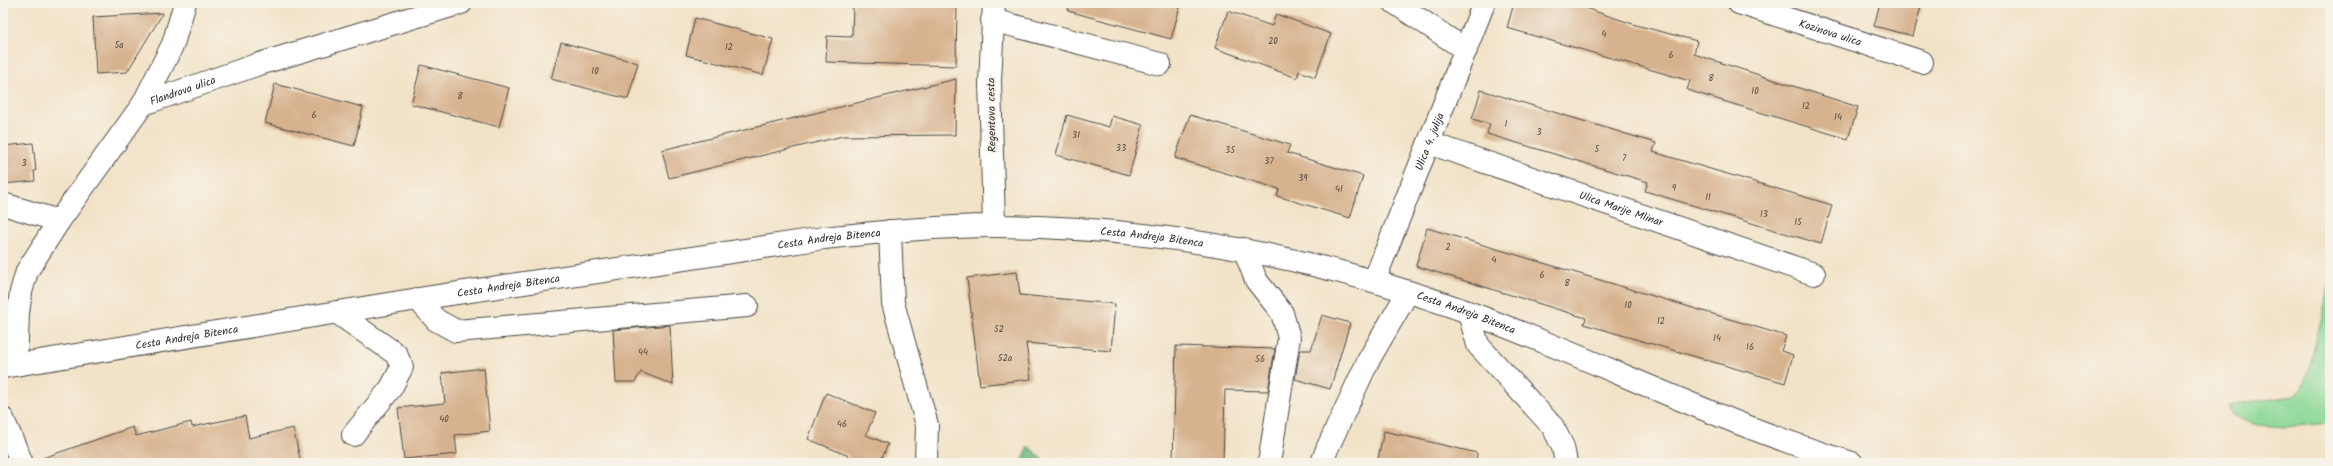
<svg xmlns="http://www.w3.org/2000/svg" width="2333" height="466" font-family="Kalam,sans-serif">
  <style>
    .green { fill: #8bd896; stroke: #5b8260 }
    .forest { fill: #70b87f; stroke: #4e7255 }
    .building { fill: #d7b28e }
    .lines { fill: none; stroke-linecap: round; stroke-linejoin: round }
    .minor-casing { stroke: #494743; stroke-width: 24 }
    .minor { stroke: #fff; stroke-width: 22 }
    .labels { text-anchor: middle; stroke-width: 4; stroke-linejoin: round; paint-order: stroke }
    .number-label { font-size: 9px; fill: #564d44 }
    .street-label { font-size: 11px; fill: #2b2b2b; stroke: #f7f3e8 }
  </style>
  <rect width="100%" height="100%" fill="#f7f3e8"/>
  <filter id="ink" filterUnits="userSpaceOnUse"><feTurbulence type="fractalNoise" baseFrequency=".025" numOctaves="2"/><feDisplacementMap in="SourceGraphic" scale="8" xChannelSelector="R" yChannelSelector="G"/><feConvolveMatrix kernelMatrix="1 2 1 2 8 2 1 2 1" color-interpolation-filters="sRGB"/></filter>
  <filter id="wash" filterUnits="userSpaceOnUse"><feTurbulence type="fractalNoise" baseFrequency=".012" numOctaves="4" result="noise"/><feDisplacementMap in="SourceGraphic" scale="16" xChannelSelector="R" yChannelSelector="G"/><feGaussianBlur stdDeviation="0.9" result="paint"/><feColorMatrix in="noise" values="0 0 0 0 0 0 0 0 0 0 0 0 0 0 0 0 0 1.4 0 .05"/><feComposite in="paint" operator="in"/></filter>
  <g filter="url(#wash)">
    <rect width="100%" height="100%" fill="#f2e3c8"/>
    <path class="green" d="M 2330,283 L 2330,423 L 2284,427 L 2256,425 L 2232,416 L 2228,405 L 2294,396 L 2302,387 L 2308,373 Z"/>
    <path class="forest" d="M 1028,446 L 1047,463 L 1022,463 Z"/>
    <g id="blocks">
      <g class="building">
        <path d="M 853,3 L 957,3 L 956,66 L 826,62 L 827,36 L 852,37 Z"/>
        <path d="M 1069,3 L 1181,3 L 1171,39 L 1068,11 Z"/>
        <path d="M 1514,3 L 1570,3 L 1636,25 L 1697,41 L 1694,54 L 1858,107 L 1848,139 L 1687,90 L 1690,81 L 1507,28 Z"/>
        <path d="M 1880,3 L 1922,3 L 1913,36 L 1874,26 Z"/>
        <path d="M 1228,11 L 1272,26 L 1276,14 L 1331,34 L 1315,77 L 1299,71 L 1297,78 L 1215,48 Z"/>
        <path d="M 163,13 L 127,72 L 96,74 L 93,17 Z"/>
        <path d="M 695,18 L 773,39 L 763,75 L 686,55 Z"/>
        <path d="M 561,42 L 638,63 L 628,99 L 551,79 Z"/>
        <path d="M 421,65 L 509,88 L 499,127 L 411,104 Z"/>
        <path d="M 956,79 L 955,135 L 843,136 L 669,178 L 662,150 Z"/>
        <path d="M 275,84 L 363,107 L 354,146 L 265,123 Z"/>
        <path d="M 1481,90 L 1656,143 L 1653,152 L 1832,205 L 1821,244 L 1645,191 L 1648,182 L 1487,134 L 1490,124 L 1472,119 Z"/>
        <path d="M 1067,115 L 1109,127 L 1112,116 L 1143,125 L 1129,175 L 1056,155 Z"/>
        <path d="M 1190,115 L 1290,145 L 1287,153 L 1363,176 L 1350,218 L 1277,196 L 1279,189 L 1175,158 Z"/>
        <path d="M 33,143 L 36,171 L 34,171 L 35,181 L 3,184 L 3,146 Z"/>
        <path d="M 1427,228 L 1786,336 L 1781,351 L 1793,355 L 1785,383 L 1584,324 L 1586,318 L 1416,266 Z"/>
        <path d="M 1017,272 L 1020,295 L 1115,304 L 1111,351 L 1026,343 L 1031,379 L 980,385 L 967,278 Z"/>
        <path d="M 1322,315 L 1350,323 L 1330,389 L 1295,379 L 1300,350 L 1311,350 Z"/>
        <path d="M 670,325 L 673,385 L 641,372 L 635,382 L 616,382 L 613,330 Z"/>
        <path d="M 1176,346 L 1275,349 L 1268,391 L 1225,390 L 1223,463 L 1173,463 Z"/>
        <path d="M 484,368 L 490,431 L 455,435 L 457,454 L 404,459 L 398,408 L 445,403 L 442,373 Z"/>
        <path d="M 826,393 L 875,413 L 866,435 L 888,444 L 880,463 L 846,463 L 849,456 L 808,439 Z"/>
        <path d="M 245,416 L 249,438 L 293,428 L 301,463 L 41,463 L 40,459 L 133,427 L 136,436 L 191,422 L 192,427 Z"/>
        <path d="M 1384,431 L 1477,453 L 1476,463 L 1377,463 Z"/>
      </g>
    </g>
  </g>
  <g filter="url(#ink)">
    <use href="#blocks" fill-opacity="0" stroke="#494743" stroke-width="1"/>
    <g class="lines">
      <g class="minor-casing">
        <g id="minor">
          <path d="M 1395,3 L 1466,50"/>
          <path id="s1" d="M 1739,3 L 1922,62"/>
          <path d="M 992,20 L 1160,64"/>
          <path id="s2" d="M 143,104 L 256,65 L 461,3"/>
          <path id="s3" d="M 1429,143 L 1814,274"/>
          <path d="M 3,204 L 59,221"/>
          <path d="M 994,226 L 990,81 L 994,3"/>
          <path d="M 890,231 L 893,303 L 927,425 L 926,463"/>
          <path d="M 1244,249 L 1256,280 L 1282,313 L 1289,338 L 1269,463"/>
          <path id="s4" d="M 1374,281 L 1484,3"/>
          <path d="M 418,299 L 436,320 L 456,331 L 747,306"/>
          <path d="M 336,312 L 396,354 L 402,367 L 391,388 L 353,435"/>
          <path d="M 1469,313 L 1478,345 L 1553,427 L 1563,447 L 1566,463"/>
          <path d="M 16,365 L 18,313 L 21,292 L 27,271 L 59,221 L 143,104 L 173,44 L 185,3"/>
          <path id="s5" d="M 3,367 L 418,299 L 824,238 C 881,232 938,226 996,226 C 1157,227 1317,257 1468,312 C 1597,360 1720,423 1852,463"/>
          <path d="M 3,419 L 22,463"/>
          <path d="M 1322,463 L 1327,449 L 1368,361 L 1408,292"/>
        </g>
      </g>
      <use href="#minor" class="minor"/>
    </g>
  </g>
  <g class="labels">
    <g class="number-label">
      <text x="1604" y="37">4</text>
      <text x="1273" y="44">20</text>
      <text x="119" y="48">5a</text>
      <text x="729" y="50">12</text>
      <text x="1671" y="58">6</text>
      <text x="595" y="74">10</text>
      <text x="1711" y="81">8</text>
      <text x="1755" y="94">10</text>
      <text x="460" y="99">8</text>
      <text x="1806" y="109">12</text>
      <text x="314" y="118">6</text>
      <text x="1838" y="120">14</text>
      <text x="1506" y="127">1</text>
      <text x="1539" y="135">3</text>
      <text x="1076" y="138">31</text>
      <text x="1121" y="151">33</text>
      <text x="1597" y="152">5</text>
      <text x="1230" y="153">35</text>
      <text x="1624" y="161">7</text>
      <text x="1269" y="164">37</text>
      <text x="24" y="166">3</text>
      <text x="1303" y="181">39</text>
      <text x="1674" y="191">9</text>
      <text x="1339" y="192">41</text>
      <text x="1708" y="200">11</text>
      <text x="1764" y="217">13</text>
      <text x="1798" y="225">15</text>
      <text x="1448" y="250">2</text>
      <text x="1494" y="263">4</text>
      <text x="1542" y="278">6</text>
      <text x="1567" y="286">8</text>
      <text x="1628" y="308">10</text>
      <text x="1661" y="324">12</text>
      <text x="999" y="332">52</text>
      <text x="1717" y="341">14</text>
      <text x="1750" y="350">16</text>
      <text x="643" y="355">44</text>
      <text x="1005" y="361">52a</text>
      <text x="1260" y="362">56</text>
      <text x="444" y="422">40</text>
      <text x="842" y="427">46</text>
    </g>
    <g class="street-label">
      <text dy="4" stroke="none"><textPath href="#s1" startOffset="96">Kozinova ulica</textPath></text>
      <text dy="4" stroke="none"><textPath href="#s2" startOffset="42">Flandrova ulica</textPath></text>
      <text transform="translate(991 115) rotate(-91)" y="4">Regentova cesta</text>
      <text dy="4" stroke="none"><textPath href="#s4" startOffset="150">Ulica 4. julija</textPath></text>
      <text dy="4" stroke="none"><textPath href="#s3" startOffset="203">Ulica Marije Mlinar</textPath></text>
      <text dy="4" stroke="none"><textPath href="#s5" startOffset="1160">Cesta Andreja Bitenca</textPath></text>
      <text dy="4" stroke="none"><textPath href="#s5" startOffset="836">Cesta Andreja Bitenca</textPath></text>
      <text dy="4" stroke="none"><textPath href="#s5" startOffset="512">Cesta Andreja Bitenca</textPath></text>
      <text dy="4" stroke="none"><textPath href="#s5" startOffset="1484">Cesta Andreja Bitenca</textPath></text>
      <text dy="4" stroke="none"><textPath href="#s5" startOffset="186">Cesta Andreja Bitenca</textPath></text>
    </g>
  </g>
  <rect width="2333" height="466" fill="none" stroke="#f7f3e8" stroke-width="16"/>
</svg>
